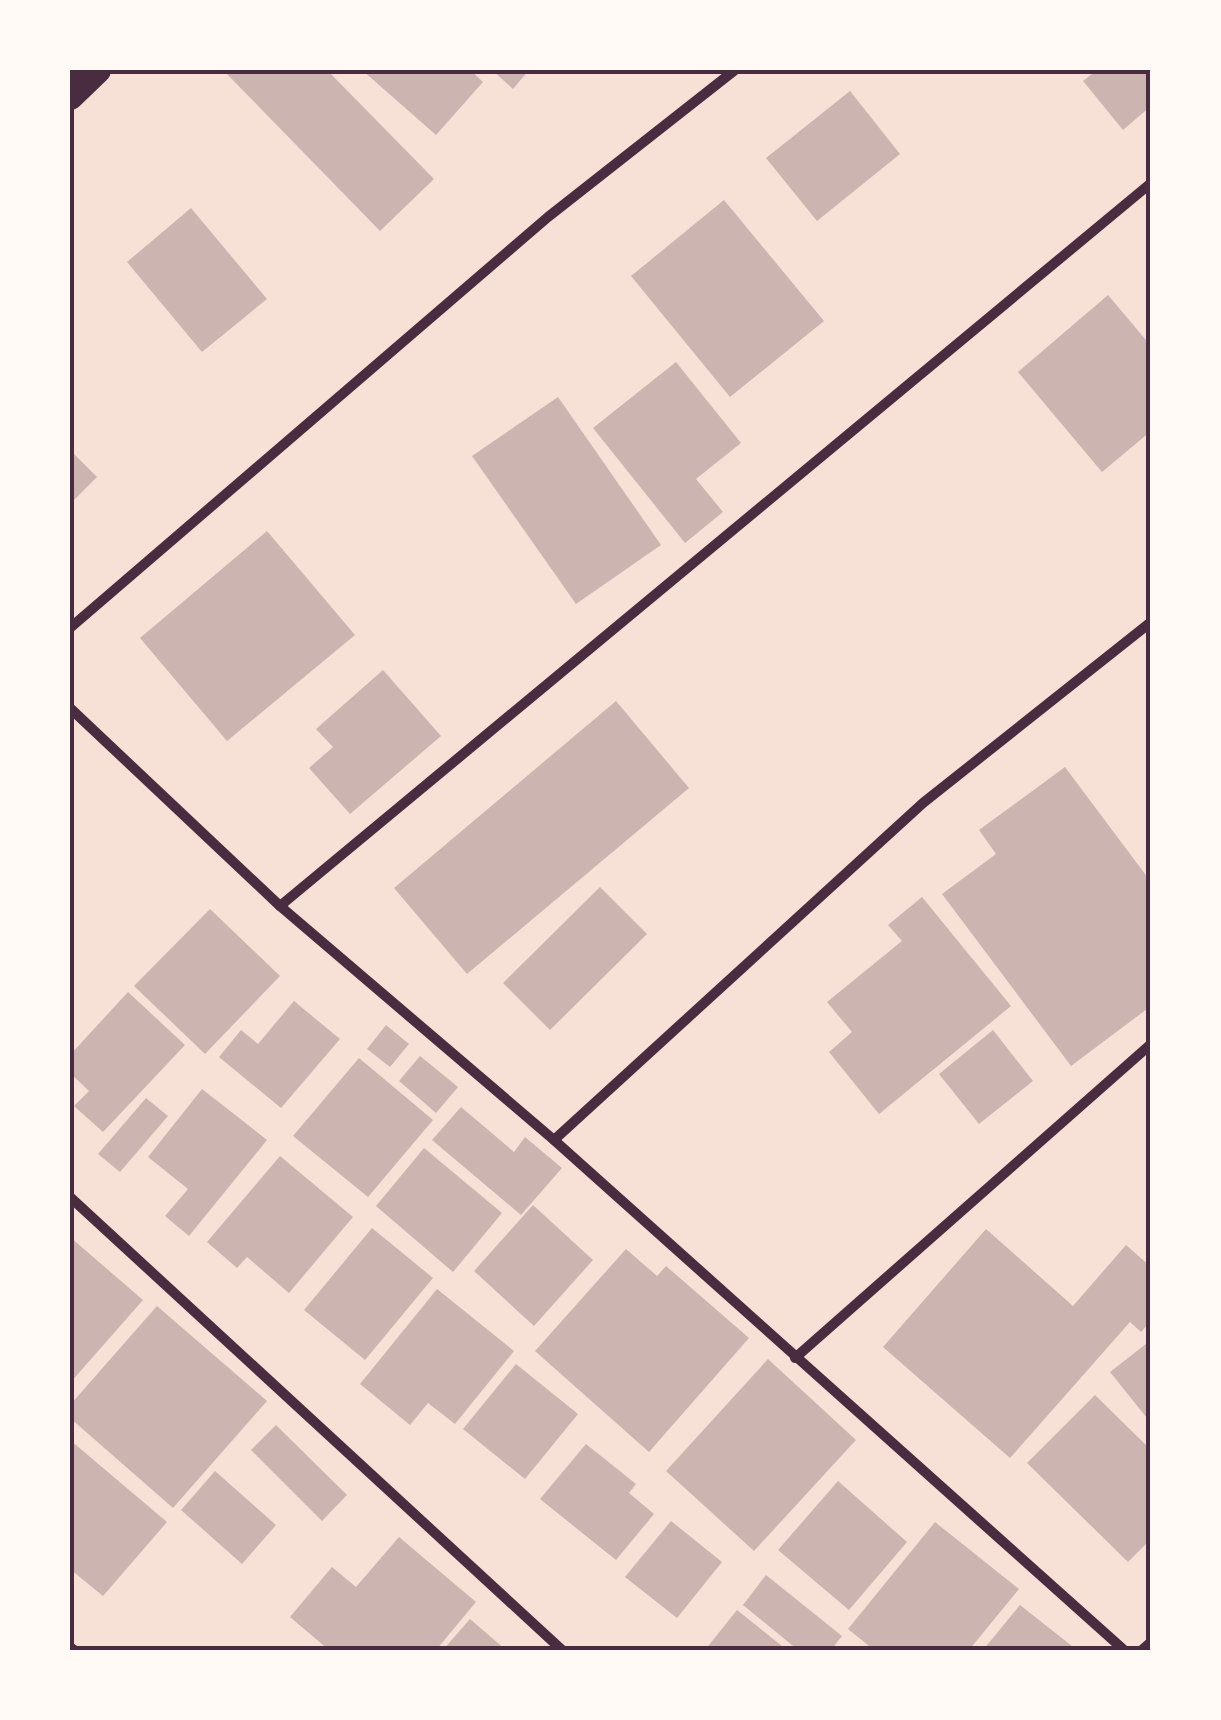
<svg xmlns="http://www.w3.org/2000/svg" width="1221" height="1720" font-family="Raleway,sans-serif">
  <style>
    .building { fill: #ccb4b1 }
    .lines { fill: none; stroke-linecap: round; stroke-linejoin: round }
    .minor { stroke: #4a2c40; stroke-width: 10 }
    .trunk { stroke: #4a2c40; stroke-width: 28 }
    .neatline { fill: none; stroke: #4a2c40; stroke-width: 4 }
  </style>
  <rect width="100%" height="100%" fill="#f7e1d7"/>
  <g class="building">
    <path d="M 223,70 L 327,70 L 434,179 L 380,231 Z"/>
    <path d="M 362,70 L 470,70 L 483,82 L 436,135 Z"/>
    <path d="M 492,70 L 529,70 L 513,89 Z"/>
    <path d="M 1097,70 L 1151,70 L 1151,106 L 1123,130 L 1083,81 Z"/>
    <path d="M 850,91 L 900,154 L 817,221 L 766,158 Z"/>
    <path d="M 724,200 L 824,321 L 730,397 L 631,276 Z"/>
    <path d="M 191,208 L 267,299 L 202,352 L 127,262 Z"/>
    <path d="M 1108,295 L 1151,346 L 1151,431 L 1102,472 L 1018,372 Z"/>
    <path d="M 676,362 L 741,443 L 696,479 L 723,512 L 685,543 L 593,428 Z"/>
    <path d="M 558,397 L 661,545 L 576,604 L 472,456 Z"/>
    <path d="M 70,450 L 97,477 L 70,504 Z"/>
    <path d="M 267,531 L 355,635 L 227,741 L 140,638 Z"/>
    <path d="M 383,670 L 441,736 L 350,814 L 309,768 L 333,747 L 316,729 Z"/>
    <path d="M 616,701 L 689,788 L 467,974 L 394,888 Z"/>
    <path d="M 1065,767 L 1151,882 L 1151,1006 L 1071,1066 L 942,894 L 996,854 L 979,830 Z"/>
    <path d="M 600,887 L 647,934 L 550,1030 L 503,983 Z"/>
    <path d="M 922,897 L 1011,1006 L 879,1114 L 829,1052 L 852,1032 L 827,1002 L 902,941 L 888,925 Z"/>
    <path d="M 210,909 L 280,976 L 205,1054 L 134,986 Z"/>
    <path d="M 128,992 L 185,1045 L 103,1132 L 74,1106 L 89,1091 L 70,1073 L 70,1055 Z"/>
    <path d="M 294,1001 L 340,1039 L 281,1108 L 219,1057 L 241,1030 L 258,1044 Z"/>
    <path d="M 386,1025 L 409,1044 L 390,1067 L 367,1049 Z"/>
    <path d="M 993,1030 L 1033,1081 L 979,1124 L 939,1074 Z"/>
    <path d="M 420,1056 L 458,1087 L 436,1113 L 399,1081 Z"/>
    <path d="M 359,1058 L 433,1120 L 368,1197 L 293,1136 Z"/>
    <path d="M 202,1089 L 267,1140 L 189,1236 L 165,1216 L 188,1189 L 148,1157 Z"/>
    <path d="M 146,1098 L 168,1116 L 120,1172 L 98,1154 Z"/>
    <path d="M 461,1107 L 514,1152 L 525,1137 L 562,1168 L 521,1215 L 432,1140 Z"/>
    <path d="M 424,1148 L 502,1213 L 453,1272 L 376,1206 Z"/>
    <path d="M 280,1156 L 353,1217 L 289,1293 L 247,1257 L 237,1268 L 207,1242 Z"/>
    <path d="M 533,1205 L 593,1260 L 534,1326 L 474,1271 Z"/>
    <path d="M 372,1228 L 433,1278 L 365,1360 L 304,1310 Z"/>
    <path d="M 986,1229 L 1073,1306 L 1126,1245 L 1151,1267 L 1151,1321 L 1141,1332 L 1130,1322 L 1010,1458 L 883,1347 Z"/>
    <path d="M 70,1237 L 143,1300 L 70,1383 Z"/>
    <path d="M 626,1249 L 657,1276 L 666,1266 L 749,1338 L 649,1452 L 535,1351 Z"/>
    <path d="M 437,1289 L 514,1351 L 455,1424 L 428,1403 L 410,1425 L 360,1384 Z"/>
    <path d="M 157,1306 L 267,1401 L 173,1508 L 70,1418 L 70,1405 Z"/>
    <path d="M 1151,1340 L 1151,1423 L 1110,1372 Z"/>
    <path d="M 768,1359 L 856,1440 L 754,1551 L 666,1471 Z"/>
    <path d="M 516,1364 L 578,1414 L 525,1479 L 463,1429 Z"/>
    <path d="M 1095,1395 L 1151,1450 L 1151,1539 L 1128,1562 L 1027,1463 Z"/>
    <path d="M 276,1425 L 347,1495 L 322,1521 L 251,1450 Z"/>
    <path d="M 70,1440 L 167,1522 L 103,1596 L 70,1569 Z"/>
    <path d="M 586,1444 L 636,1484 L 629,1493 L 654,1514 L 616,1560 L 540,1499 Z"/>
    <path d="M 215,1471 L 276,1525 L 242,1564 L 181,1510 Z"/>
    <path d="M 838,1481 L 907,1542 L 849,1610 L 778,1550 Z"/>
    <path d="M 671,1521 L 722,1562 L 677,1618 L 625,1577 Z"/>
    <path d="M 935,1522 L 1019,1589 L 969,1650 L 874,1650 L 848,1629 Z"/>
    <path d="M 399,1537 L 476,1602 L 436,1650 L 329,1650 L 290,1617 L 332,1567 L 356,1587 Z"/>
    <path d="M 766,1575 L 842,1636 L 831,1650 L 798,1650 L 743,1605 Z"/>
    <path d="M 1020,1605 L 1077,1650 L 983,1650 Z"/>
    <path d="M 737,1610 L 787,1650 L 705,1650 Z"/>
    <path d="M 470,1619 L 506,1650 L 443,1650 Z"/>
  </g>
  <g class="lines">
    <g class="minor">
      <path d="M 70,628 L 548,217 L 735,70"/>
      <path d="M 70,708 L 280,906 L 554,1140 L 1124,1650"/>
      <path d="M 280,906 L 1151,183"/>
      <path d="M 554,1140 L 923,803 L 1151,622"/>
      <path d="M 70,1197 L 562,1650"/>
      <path d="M 795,1358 L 1151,1044"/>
      <path d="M 70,1647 L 74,1650"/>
      <path d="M 1142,1650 L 1151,1642"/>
    </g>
    <path class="trunk" d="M 70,96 L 97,70"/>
  </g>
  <rect width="1221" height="1720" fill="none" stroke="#fffaf5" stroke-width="145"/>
  <rect x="72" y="72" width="1076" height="1576" class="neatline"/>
</svg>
